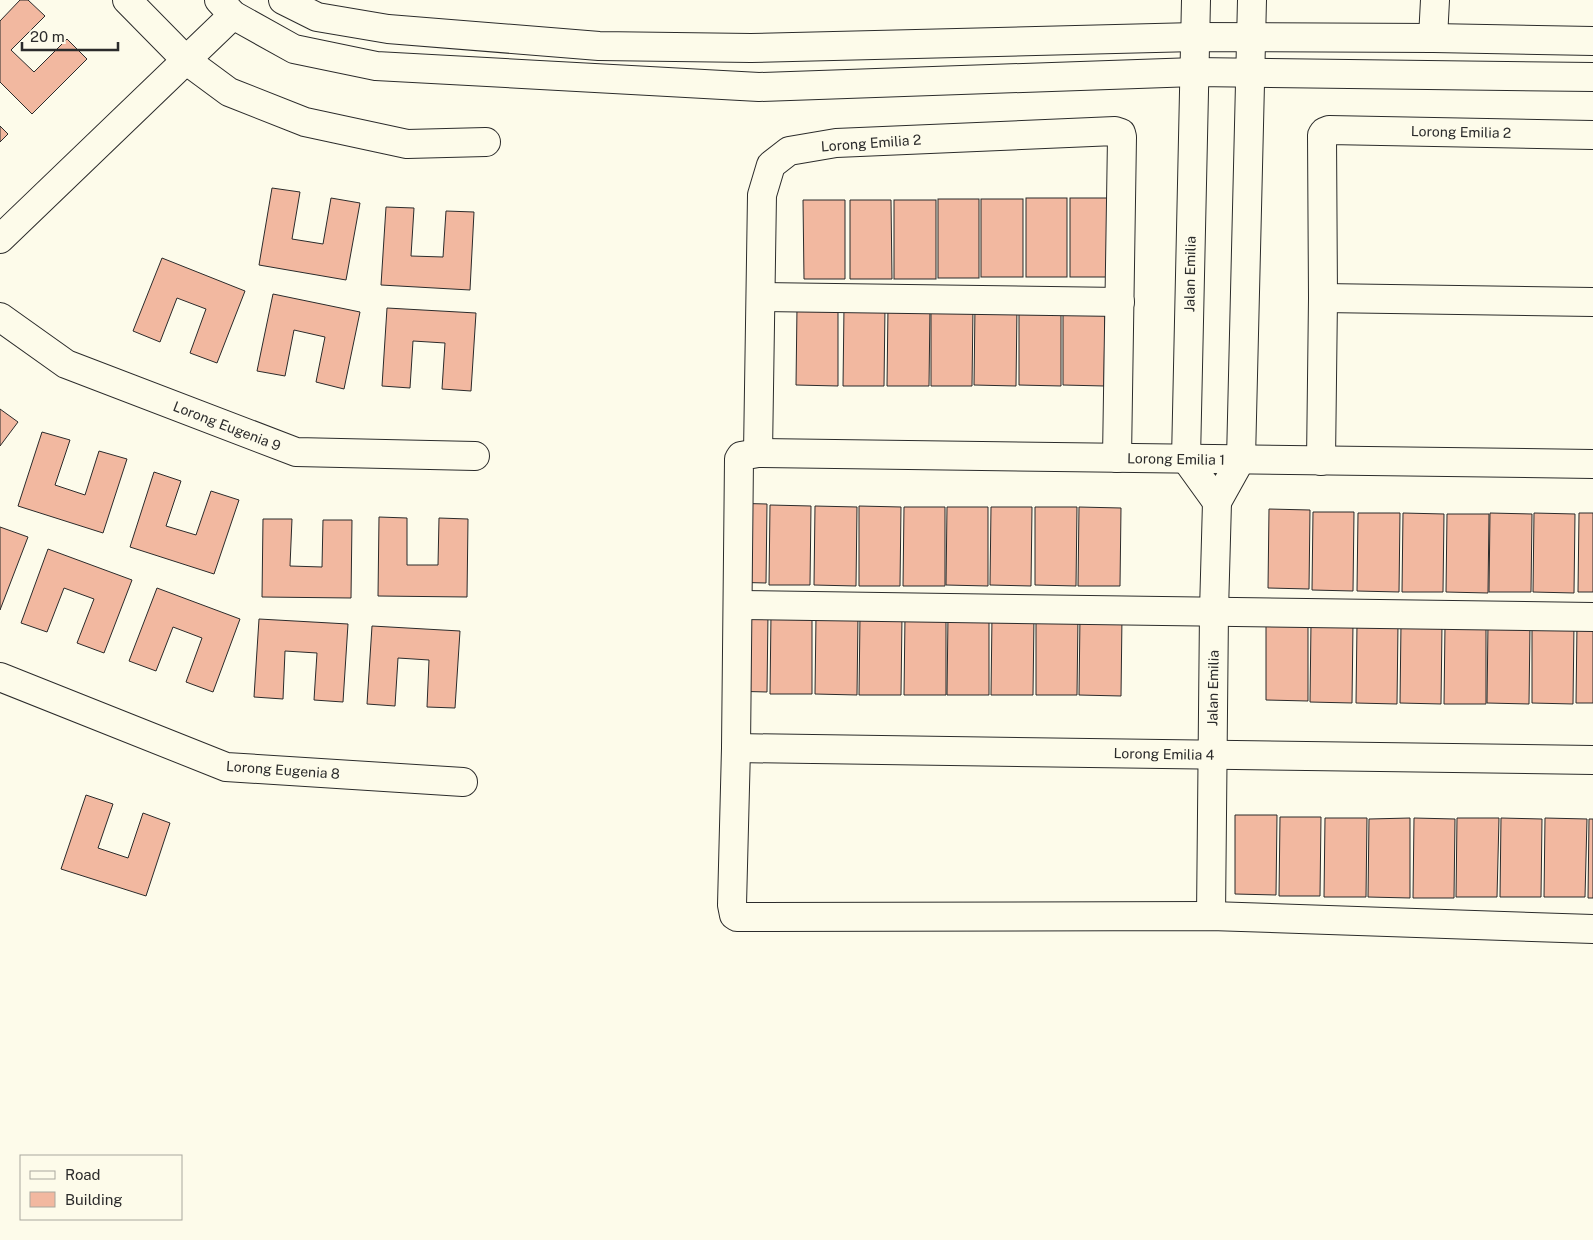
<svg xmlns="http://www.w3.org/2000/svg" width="1593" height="1240" font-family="'Public Sans',sans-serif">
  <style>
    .building { fill: #f2b8a0; stroke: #2b2b2b }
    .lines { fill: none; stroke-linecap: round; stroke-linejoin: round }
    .minor-casing { stroke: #2b2b2b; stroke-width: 30 }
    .minor { stroke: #fdfbea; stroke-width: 28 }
    .labels { text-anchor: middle; stroke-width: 4; stroke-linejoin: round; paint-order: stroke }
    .street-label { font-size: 14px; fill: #2b2b2b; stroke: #fdfbea }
  </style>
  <rect width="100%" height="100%" fill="#fdfbea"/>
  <g class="building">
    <path d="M 20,0 L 28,0 L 45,16 L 11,50 L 34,72 L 67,39 L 87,59 L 32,114 L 0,82 L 0,21 Z"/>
    <path d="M 0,126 L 8,134 L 0,142 Z"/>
    <path d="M 272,188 L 300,192 L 292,239 L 323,244 L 331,198 L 360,203 L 346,280 L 259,265 Z"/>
    <rect x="1026" y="198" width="41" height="79"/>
    <rect x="1070" y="198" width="41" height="79"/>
    <rect x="938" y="199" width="41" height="79"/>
    <rect x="981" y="199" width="42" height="78"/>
    <path d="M 803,200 L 845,200 L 845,279 L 804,279 Z"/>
    <path d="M 850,200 L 891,200 L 892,279 L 850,279 Z"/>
    <rect x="894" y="200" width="42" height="79"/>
    <path d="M 386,207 L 414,208 L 411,256 L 443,257 L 446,211 L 474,212 L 470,290 L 381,285 Z"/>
    <path d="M 162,258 L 245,291 L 217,363 L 190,353 L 206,309 L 177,298 L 160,342 L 133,331 Z"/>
    <path d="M 273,294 L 360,312 L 344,389 L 316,382 L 325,337 L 294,330 L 285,376 L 257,371 Z"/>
    <path d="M 931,306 L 973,307 L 972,386 L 931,386 Z"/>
    <path d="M 975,306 L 1017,306 L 1016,386 L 974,385 Z"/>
    <path d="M 1019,306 L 1061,306 L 1061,386 L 1019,385 Z"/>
    <path d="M 797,307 L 838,307 L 838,386 L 796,385 Z"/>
    <path d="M 844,307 L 885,307 L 884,386 L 843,386 Z"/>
    <path d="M 888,307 L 930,307 L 929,386 L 887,386 Z"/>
    <path d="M 1063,307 L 1105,307 L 1104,386 L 1063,385 Z"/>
    <path d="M 387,308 L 476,313 L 471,391 L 442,389 L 445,343 L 413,341 L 410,388 L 382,386 Z"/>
    <path d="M 0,409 L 18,422 L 0,446 Z"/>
    <path d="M 42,432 L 70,440 L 55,485 L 85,495 L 99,451 L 127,459 L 103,533 L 18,506 Z"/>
    <path d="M 154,472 L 181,481 L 166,526 L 196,535 L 211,491 L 239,500 L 214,574 L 130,547 Z"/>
    <path d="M 725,503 L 767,504 L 766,583 L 725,582 Z"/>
    <path d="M 770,505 L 811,506 L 810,585 L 769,585 Z"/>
    <path d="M 815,506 L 857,507 L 856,586 L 814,585 Z"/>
    <path d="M 859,506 L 901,507 L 900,586 L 859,586 Z"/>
    <path d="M 904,507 L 945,507 L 945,586 L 903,586 Z"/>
    <path d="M 947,507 L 988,507 L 988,586 L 946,585 Z"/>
    <path d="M 991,507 L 1032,507 L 1031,586 L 990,585 Z"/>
    <path d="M 1035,507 L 1077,507 L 1076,586 L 1035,585 Z"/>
    <path d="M 1079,507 L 1121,508 L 1120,586 L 1078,586 Z"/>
    <path d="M 1269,509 L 1310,510 L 1309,589 L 1268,588 Z"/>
    <path d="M 1313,512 L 1354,512 L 1353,591 L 1312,590 Z"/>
    <path d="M 1358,513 L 1400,513 L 1399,592 L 1357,591 Z"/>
    <path d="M 1403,513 L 1444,514 L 1443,592 L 1402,592 Z"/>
    <path d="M 1490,513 L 1532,514 L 1531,592 L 1489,592 Z"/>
    <path d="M 1534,513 L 1575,514 L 1574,593 L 1533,592 Z"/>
    <path d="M 1579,513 L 1593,513 L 1593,592 L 1578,592 Z"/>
    <path d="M 1447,514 L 1489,514 L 1488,593 L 1446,592 Z"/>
    <path d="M 379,517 L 407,518 L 407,565 L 438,565 L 439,518 L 468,519 L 467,597 L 378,596 Z"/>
    <path d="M 263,519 L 292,519 L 290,566 L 322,567 L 323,520 L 352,520 L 351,598 L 262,597 Z"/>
    <path d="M 0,527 L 28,537 L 0,610 Z"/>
    <path d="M 48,549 L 132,580 L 104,653 L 77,643 L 94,599 L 64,588 L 47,632 L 21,623 Z"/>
    <path d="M 157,588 L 240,619 L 213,692 L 186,682 L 202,638 L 173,627 L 156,671 L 129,661 Z"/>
    <path d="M 726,613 L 768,613 L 767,692 L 726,691 Z"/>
    <path d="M 771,615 L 812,615 L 812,694 L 770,694 Z"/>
    <path d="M 816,616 L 858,616 L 857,695 L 815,694 Z"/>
    <path d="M 860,616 L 902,616 L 901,695 L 859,695 Z"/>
    <path d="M 905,616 L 946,617 L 946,695 L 904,695 Z"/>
    <path d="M 948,616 L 989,616 L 989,695 L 947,695 Z"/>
    <path d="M 992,616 L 1034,616 L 1033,695 L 991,695 Z"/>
    <path d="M 1036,616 L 1078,616 L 1077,695 L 1036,695 Z"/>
    <path d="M 1080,616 L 1122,616 L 1121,696 L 1079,695 Z"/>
    <path d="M 259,619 L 348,624 L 343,702 L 314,700 L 317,653 L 285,651 L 283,699 L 254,697 Z"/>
    <path d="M 1266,621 L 1308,622 L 1308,701 L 1266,700 Z"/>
    <path d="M 1311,623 L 1353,624 L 1352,703 L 1310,702 Z"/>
    <path d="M 1357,624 L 1398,624 L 1397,704 L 1356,703 Z"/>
    <path d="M 1401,624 L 1442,625 L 1441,704 L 1400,703 Z"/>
    <path d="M 1488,624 L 1530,625 L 1529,704 L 1487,703 Z"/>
    <path d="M 1574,624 L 1573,704 L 1532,703 L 1532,625 Z"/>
    <path d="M 1577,624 L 1593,624 L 1593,703 L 1576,703 Z"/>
    <path d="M 1445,625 L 1486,625 L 1486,704 L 1444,704 Z"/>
    <path d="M 372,626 L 460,631 L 455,708 L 427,707 L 429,660 L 398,658 L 395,706 L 367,704 Z"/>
    <path d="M 86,795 L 113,804 L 98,848 L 128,858 L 143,813 L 170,823 L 146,896 L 61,869 Z"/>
    <path d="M 1235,815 L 1277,815 L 1276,895 L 1235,894 Z"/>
    <path d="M 1280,817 L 1321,817 L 1320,896 L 1279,896 Z"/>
    <path d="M 1325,818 L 1367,818 L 1366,897 L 1324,897 Z"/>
    <path d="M 1410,818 L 1410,898 L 1368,897 L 1369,819 Z"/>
    <path d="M 1414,818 L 1455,819 L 1454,898 L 1413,898 Z"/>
    <path d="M 1457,818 L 1499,818 L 1497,897 L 1456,897 Z"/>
    <path d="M 1501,818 L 1542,819 L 1541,897 L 1500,897 Z"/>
    <path d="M 1545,818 L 1587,819 L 1585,897 L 1544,897 Z"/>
    <path d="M 1589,819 L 1593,819 L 1593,898 L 1588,898 Z"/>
  </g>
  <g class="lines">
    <g class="minor-casing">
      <g id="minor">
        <path d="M 127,0 L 187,61 L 229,92 L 305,122 L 407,144 L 486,142"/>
        <path d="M 219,0 L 233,15 L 294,49 L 376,66 L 759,87 L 1195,72 L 1593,77"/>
        <path d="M 283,0 L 317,17 L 388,29 L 599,46 L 751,48 L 1195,37 L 1433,38 L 1593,41"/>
        <path d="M 1196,0 L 1186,459 L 1217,502 L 1241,459 L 1252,0"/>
        <path d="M 1433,38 L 1435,0"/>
        <path d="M 0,239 L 233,15"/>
        <path d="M 761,297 L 1120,302"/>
        <path d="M 1323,298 L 1593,302"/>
        <path d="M 0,317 L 66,364 L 296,452 L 475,456"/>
        <path d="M 758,453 L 762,195 L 771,165 L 789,151 L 836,143 L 1115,131 L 1121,133 L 1122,137 L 1117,458"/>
        <path d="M 1321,461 L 1323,298 L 1322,135 L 1324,132 L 1329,130 L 1593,135"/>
        <path d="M 1593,464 L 758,453 L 741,456 L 739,459 L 736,748 L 732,905 L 734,915 L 737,917 L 1211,916 L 1593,929"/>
        <path d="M 738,605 L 1593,617"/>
        <path d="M 0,677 L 226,767 L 463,782"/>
        <path d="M 736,748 L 1593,760"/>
        <path d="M 1211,916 L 1214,611 L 1217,502"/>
      </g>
    </g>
    <use href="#minor" class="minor"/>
  </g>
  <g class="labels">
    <g class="street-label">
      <text transform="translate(1461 132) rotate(1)" y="5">Lorong Emilia 2</text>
      <text transform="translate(871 143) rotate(-4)" y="5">Lorong Emilia 2</text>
      <text transform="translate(1190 274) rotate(-89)" y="5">Jalan Emilia</text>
      <text transform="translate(227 426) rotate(21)" y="5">Lorong Eugenia 9</text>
      <text transform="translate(1176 459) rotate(1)" y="5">Lorong Emilia 1</text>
      <text transform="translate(1213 688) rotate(-89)" y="5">Jalan Emilia</text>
      <text transform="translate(1164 754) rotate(1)" y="5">Lorong Emilia 4</text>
      <text transform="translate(283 770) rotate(4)" y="5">Lorong Eugenia 8</text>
    </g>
  </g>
  <rect x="20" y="1155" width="162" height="65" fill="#fdfbea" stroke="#a9a89e"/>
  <rect x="30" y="1171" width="25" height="8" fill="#fdfbea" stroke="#a9a89e"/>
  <text x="65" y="1180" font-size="15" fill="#2b2b2b">Road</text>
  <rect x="30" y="1192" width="25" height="15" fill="#f2b8a0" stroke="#a9a89e"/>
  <text x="65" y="1205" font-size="15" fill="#2b2b2b">Building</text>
  <path d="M22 42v8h96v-8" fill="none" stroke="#2b2b2b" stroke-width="2.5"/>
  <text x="30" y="42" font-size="15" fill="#2b2b2b" stroke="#fdfbea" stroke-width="4" paint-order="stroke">20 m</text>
</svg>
